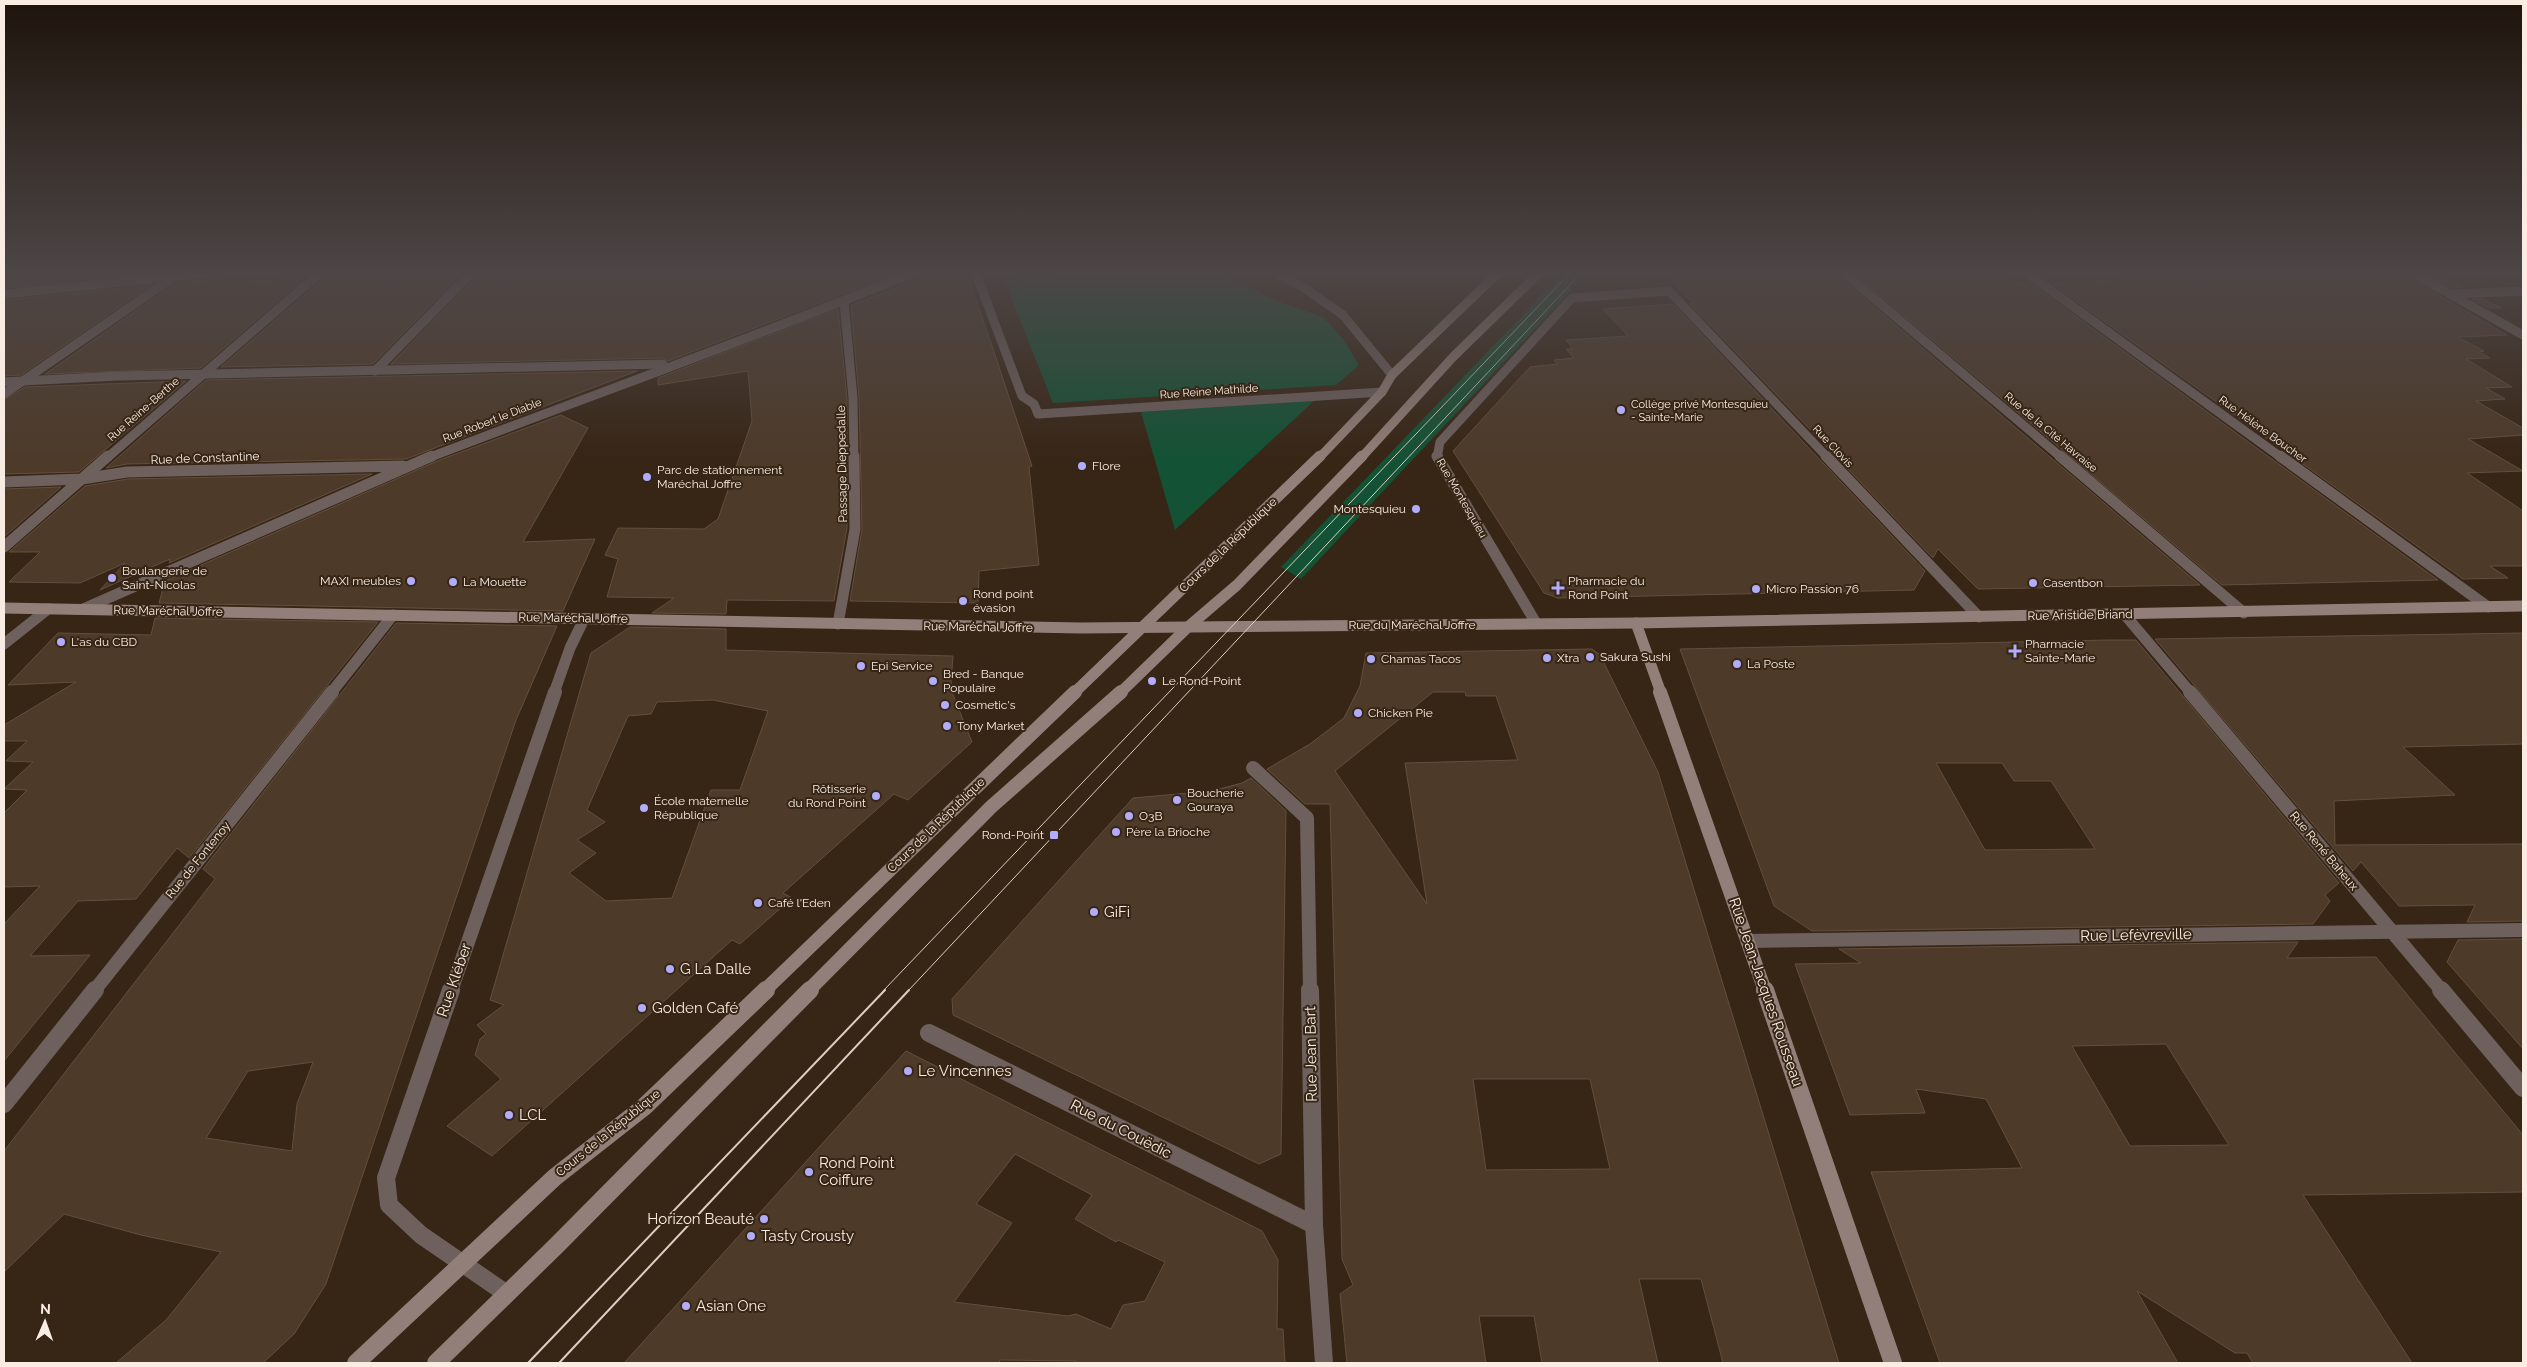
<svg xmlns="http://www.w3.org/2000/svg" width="2527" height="1367" font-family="Raleway,sans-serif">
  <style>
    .green { fill: #135235 }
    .building { fill: #4d3a29; stroke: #634f3e; fill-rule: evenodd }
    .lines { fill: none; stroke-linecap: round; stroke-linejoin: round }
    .street-far3 { stroke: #6d605d; stroke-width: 9 }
    .street-far2 { stroke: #6d605d; stroke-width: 11 }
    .street-far1 { stroke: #6d605d; stroke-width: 14 }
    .street { stroke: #6d605d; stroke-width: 18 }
    .secondary-far3 { stroke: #937f79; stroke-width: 9 }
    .secondary-far2 { stroke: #937f79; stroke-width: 11 }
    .secondary-far1 { stroke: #937f79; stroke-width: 14 }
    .secondary { stroke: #937f79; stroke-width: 18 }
    .tram-far1 { stroke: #dccfc4; stroke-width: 1 }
    .tram { stroke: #dccfc4; stroke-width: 2 }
    .poi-dot { fill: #b1adfa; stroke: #372515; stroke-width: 2 }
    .labels { text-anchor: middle; stroke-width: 4; stroke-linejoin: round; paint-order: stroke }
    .far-street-label { font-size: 11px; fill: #f9ede3; stroke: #372515 }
    .far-poi-label { font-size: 11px; fill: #f9ede3; stroke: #372515; text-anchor: start }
    .street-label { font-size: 12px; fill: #f9ede3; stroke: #372515 }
    .poi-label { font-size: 12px; fill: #f9ede3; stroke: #372515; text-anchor: start }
    .near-poi-label { font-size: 15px; fill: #f9ede3; stroke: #372515; text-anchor: start }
    .near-street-label { font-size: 15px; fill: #f9ede3; stroke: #372515 }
  </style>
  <rect width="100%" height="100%" fill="#372515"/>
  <g class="green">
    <path d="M 1087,271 L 1218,271 L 1274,300 L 1323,317 L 1344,340 L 1359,365 L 1336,385 L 1053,403 L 1004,280 Z"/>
    <path d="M 1565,271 L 1589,271 L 1301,579 L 1281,567 Z"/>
    <path d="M 1316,399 L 1175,530 L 1141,412 Z"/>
  </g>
  <g class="building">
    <path d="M 4,271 L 169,271 L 4,288 Z"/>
    <path d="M 482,271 L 761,271 L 758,274 L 830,272 L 826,279 L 877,272 L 880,280 L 668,361 L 663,358 L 391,364 Z"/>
    <path d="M 941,271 L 966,271 L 991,343 L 1032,466 L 1029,467 L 1039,565 L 979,571 L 978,603 L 850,601 L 862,529 L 859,398 L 851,305 Z"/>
    <path d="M 1662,271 L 1836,271 L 1838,276 L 2200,585 L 1978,589 L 1938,549 L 1933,558 L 1689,303 L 1693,303 Z"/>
    <path d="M 1851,271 L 1992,271 L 2010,284 L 2030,283 L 2438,580 L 2222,585 Z"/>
    <path d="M 2187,271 L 2403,271 L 2406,276 L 2507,335 L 2458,337 L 2484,351 L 2479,352 L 2490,358 L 2466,359 L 2512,387 L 2486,388 L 2505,399 L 2476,401 L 2523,428 L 2523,435 L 2468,439 L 2523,471 L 2467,473 L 2523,511 L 2523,566 L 2490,566 L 2508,578 L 2463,579 L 2051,283 L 2197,276 Z"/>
    <path d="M 2421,271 L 2432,271 L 2463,287 L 2451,288 Z"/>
    <path d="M 461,274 L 373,364 L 221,367 L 323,279 Z"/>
    <path d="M 223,278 L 224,282 L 303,279 L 201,368 L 45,374 L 176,283 Z"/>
    <path d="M 151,285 L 21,375 L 4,376 L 4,300 Z"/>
    <path d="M 2472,299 L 2484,299 L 2501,308 L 2488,308 Z"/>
    <path d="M 1673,304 L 1925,571 L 1914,590 L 1558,598 L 1544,593 L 1453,451 L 1530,367 L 1557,364 L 1554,360 L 1574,358 L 1566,349 L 1573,349 L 1566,340 L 1628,336 L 1603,309 Z"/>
    <path d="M 838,309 L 847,398 L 847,528 L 834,601 L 727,600 L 726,614 L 652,613 L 674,598 L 607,597 L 618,559 L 605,555 L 618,528 L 704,529 L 718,519 L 752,421 L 748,371 L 658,385 L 658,378 Z"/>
    <path d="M 637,371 L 406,459 L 127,464 L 106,468 L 206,380 Z"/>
    <path d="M 186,381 L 79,472 L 4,474 L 4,400 L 25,387 Z"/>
    <path d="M 561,415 L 588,428 L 523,542 L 595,539 L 563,611 L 159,603 L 165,581 L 437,461 Z"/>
    <path d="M 372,474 L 169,563 L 170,559 L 100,590 L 125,563 L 80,583 L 9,582 L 40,552 L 9,552 L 85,486 L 128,479 Z"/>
    <path d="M 61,487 L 4,537 L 4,489 Z"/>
    <path d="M 155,618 L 378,622 L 189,858 L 177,848 L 136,899 L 78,901 L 30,956 L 90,955 L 4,1061 L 4,924 L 40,886 L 4,887 L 4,813 L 27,790 L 4,789 L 33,762 L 6,761 L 27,741 L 4,741 L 4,725 L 76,682 L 8,685 L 58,633 L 151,635 Z"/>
    <path d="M 396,623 L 557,626 L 516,720 L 326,1284 L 294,1334 L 263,1363 L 116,1363 L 166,1320 L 221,1252 L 141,1235 L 64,1214 L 4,1272 L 4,1151 L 215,879 L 203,869 ZM 313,1062 L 297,1104 L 292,1151 L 206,1138 L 248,1071 Z"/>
    <path d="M 630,627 L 726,629 L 726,650 L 953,656 L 951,682 L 953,695 L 972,742 L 908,800 L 894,794 L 783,893 L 792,898 L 740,944 L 732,940 L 492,1156 L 447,1126 L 501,1079 L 475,1055 L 480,1039 L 486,1034 L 477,1025 L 504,1005 L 490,1000 L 591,653 ZM 713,700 L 768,711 L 740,790 L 711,790 L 672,898 L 606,901 L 569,873 L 596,853 L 577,840 L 605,822 L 587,810 L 628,716 L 651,714 L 657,702 Z"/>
    <path d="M 2523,633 L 2523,744 L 2403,747 L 2455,795 L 2334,801 L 2335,845 L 2523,844 L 2523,921 L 2467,922 L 2475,905 L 2399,906 L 2361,862 L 2353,871 L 2155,639 Z"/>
    <path d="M 2110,640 L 2136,640 L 2339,883 L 2325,895 L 2330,901 L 2313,924 L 1812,931 L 1774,906 L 1680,649 ZM 1936,763 L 2002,763 L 2014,781 L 2051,781 L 2095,849 L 1985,850 Z"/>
    <path d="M 1592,649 L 1600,655 L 1658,772 L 1839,1363 L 1723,1363 L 1701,1279 L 1639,1279 L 1658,1363 L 1542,1363 L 1534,1316 L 1479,1316 L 1486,1363 L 1347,1363 L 1340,1294 L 1353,1285 L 1342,1259 L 1330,804 L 1305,804 L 1267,769 L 1310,744 L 1344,718 L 1360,686 L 1366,653 ZM 1433,692 L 1465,692 L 1466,696 L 1496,696 L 1518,760 L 1405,763 L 1427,904 L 1335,771 ZM 1473,1079 L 1590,1079 L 1610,1169 L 1486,1170 Z"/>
    <path d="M 1251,778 L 1286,811 L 1281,1154 L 1259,1164 L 953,1015 L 952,999 L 1133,798 L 1212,791 L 1242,783 Z"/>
    <path d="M 2523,939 L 2523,1049 L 2447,962 L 2458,940 Z"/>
    <path d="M 2298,942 L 2287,958 L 2376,957 L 2523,1135 L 2523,1192 L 2303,1195 L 2412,1363 L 2253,1363 L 2247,1353 L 2235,1353 L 2137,1291 L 2178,1363 L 1940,1363 L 1871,1172 L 2022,1168 L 1986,1099 L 1916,1089 L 1925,1113 L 1850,1115 L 1795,964 L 1861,963 L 1839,949 ZM 2166,1044 L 2229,1145 L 2130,1146 L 2072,1046 Z"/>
    <path d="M 906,1051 L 1262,1231 L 1278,1260 L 1277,1329 L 1283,1329 L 1285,1363 L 1075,1363 L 1076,1361 L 1000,1360 L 999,1363 L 624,1363 ZM 1015,1154 L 1092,1195 L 1075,1219 L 1116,1242 L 1118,1240 L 1165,1262 L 1145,1301 L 1123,1305 L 1111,1329 L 1076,1314 L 1068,1316 L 954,1302 L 1012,1223 L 976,1204 Z"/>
  </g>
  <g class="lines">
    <g class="street-far3">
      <path d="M 975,271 L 1022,396 L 1034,404 L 1038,414 L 1382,392"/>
      <path d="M 1271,271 L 1303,287 L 1343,315 L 1392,375"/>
      <path d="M 1842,271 L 2062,458"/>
      <path d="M 2024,271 L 2282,458"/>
      <path d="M 2409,271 L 2523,335"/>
      <path d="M 4,294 L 227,271"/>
      <path d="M 2450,294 L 2523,291"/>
      <path d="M 844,301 L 853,398 L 854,458"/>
      <path d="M 375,371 L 473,271"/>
      <path d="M 4,382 L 117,376 L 663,364"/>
      <path d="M 4,394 L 172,278"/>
      <path d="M 107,458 L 322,271"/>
      <path d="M 428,458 C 592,395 756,337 918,271"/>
      <path d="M 1437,458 L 1440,442 L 1572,298 L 1669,291 L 1828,458"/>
    </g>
    <g class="street-far2">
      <path d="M 1437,456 L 1536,623"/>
      <path d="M 1826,456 L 1979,617"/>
      <path d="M 2060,456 L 2244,613"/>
      <path d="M 2280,456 L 2488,607"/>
      <path d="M 4,482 L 82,479 L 127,472 L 403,466"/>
      <path d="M 4,547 L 108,456"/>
      <path d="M 83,609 L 432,456"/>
      <path d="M 2125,615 L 2191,693"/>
      <path d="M 838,624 L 855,529 L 854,456"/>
      <path d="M 4,644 L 48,609"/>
      <path d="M 331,693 L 393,615"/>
      <path d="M 554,693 L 570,648 L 584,619"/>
    </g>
    <g class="street-far1">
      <path d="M 2190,692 L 2442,991"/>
      <path d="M 1253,768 L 1307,818 L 1310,991"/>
      <path d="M 1748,941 L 2523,930"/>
      <path d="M 94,991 L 332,692"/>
      <path d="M 451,991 L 555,692"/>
    </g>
    <g class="street">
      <path d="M 451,990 L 386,1178 L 389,1205 L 421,1235 L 507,1294"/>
      <path d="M 1310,990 L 1314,1225 L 1324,1363"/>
      <path d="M 2441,990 L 2523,1088"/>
      <path d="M 929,1033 L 1314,1225"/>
      <path d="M 4,1104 L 95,990"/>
    </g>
    <g class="secondary-far3">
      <path d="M 1319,458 L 1382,392 L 1392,375 L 1500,271"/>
      <path d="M 1361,458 L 1453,357 L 1541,271"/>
    </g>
    <g class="secondary-far2">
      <path d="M 4,608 L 1081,628 L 1636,623 L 2523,606"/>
      <path d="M 1636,623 L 1661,693"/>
      <path d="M 1074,693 L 1320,456"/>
      <path d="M 1120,693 L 1188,627 L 1237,585 L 1362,456"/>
    </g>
    <g class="secondary-far1">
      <path d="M 1660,692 L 1765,991"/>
      <path d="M 764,991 L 1075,692"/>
      <path d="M 808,991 L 991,807 L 1121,692"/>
    </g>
    <g class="secondary">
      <path d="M 1765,990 L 1893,1363"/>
      <path d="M 356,1363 L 555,1177 L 644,1107 L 766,990"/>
      <path d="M 436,1363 L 555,1247 L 810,990"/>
    </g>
    <g class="tram-far1">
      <path d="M 883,991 L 1572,271"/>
      <path d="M 908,991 L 1583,271"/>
    </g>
    <g class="tram">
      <path d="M 528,1363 L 885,990"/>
      <path d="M 559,1363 L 909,990"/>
    </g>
  </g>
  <linearGradient id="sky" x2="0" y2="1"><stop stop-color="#1e140c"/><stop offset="0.59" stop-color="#4d4646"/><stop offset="1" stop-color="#4d4646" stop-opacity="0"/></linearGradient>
  <rect width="2527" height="462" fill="url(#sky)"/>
  <g class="poi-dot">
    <circle cx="1621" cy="410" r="5"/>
    <circle cx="1082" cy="466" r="5"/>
    <circle cx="647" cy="477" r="5"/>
    <circle cx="1416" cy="509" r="5"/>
    <circle cx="112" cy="578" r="5"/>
    <circle cx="411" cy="581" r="5"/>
    <circle cx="453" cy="582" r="5"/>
    <circle cx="2033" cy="583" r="5"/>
    <path d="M1555.5 580.5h5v5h5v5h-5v5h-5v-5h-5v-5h5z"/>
    <circle cx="1756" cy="589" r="5"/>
    <circle cx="963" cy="601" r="5"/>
    <circle cx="61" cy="642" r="5"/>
    <path d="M2012.5 643.5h5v5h5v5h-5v5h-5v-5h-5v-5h5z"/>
    <circle cx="1590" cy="657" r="5"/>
    <circle cx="1547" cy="658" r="5"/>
    <circle cx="1371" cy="659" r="5"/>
    <circle cx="1737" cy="664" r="5"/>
    <circle cx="861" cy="666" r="5"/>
    <circle cx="933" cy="681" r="5"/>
    <circle cx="1152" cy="681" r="5"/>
    <circle cx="945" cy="705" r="5"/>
    <circle cx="1358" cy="713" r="5"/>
    <circle cx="947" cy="726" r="5"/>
    <circle cx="876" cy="796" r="5"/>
    <circle cx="1177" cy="800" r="5"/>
    <circle cx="644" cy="808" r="5"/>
    <circle cx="1129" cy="816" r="5"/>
    <circle cx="1116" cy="832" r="5"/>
    <rect x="1049" y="830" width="10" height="10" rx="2.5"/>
    <circle cx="758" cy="903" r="5"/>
    <circle cx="1094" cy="912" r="5"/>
    <circle cx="670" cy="969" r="5"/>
    <circle cx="642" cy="1008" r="5"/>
    <circle cx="908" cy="1071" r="5"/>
    <circle cx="509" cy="1115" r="5"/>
    <circle cx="809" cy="1172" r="5"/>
    <circle cx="764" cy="1219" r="5"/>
    <circle cx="751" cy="1236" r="5"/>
    <circle cx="686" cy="1306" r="5"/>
  </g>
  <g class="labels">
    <g class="far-street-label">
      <text transform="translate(1209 391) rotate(-4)" y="4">Rue Reine Mathilde</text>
      <text transform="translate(143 409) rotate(-41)" y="4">Rue Reine-Berthe</text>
      <text transform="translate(492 420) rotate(-21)" y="4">Rue Robert le Diable</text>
      <text transform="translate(2263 429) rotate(36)" y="4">Rue Hélène Boucher</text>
      <text transform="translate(2051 432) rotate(40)" y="4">Rue de la Cité Havraise</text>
      <text transform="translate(1833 446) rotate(47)" y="4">Rue Clovis</text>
      <text transform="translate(1462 498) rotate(60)" y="4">Rue Montesquieu</text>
    </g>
    <g class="far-poi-label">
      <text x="1631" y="408">Collège privé Montesquieu<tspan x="1631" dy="13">- Sainte-Marie</tspan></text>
    </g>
    <g class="street-label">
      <text transform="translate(205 458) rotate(-2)" y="4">Rue de Constantine</text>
      <text transform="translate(842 464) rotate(-91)" y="4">Passage Dieppedalle</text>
      <text transform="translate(1228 545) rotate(-44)" y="4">Cours de la République</text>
      <text transform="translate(168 611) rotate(1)" y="4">Rue Maréchal Joffre</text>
      <text transform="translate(2080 615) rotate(-1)" y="4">Rue Aristide Briand</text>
      <text transform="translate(573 618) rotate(1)" y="4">Rue Maréchal Joffre</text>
      <text x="1412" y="629">Rue du Maréchal Joffre</text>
      <text transform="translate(978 627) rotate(1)" y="4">Rue Maréchal Joffre</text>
      <text transform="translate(936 825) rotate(-44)" y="4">Cours de la République</text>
      <text transform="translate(2324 851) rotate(50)" y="4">Rue René Baheux</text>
      <text transform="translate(198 860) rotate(-51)" y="4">Rue de Fontenoy</text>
      <text transform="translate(608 1133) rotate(-39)" y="4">Cours de la République</text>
    </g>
    <g class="poi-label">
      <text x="1092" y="470">Flore</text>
      <text x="657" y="474">Parc de stationnement<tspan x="657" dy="14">Maréchal Joffre</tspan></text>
      <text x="1406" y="513" text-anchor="end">Montesquieu</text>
      <text x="122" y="575">Boulangerie de<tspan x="122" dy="14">Saint-Nicolas</tspan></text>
      <text x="401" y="585" text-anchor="end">MAXI meubles</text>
      <text x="1568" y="585">Pharmacie du<tspan x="1568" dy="14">Rond Point</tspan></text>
      <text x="463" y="586">La Mouette</text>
      <text x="2043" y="587">Casentbon</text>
      <text x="1766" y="593">Micro Passion 76</text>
      <text x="973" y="598">Rond point<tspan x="973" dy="14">évasion</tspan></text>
      <text x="71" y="646">L'as du CBD</text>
      <text x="2025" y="648">Pharmacie<tspan x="2025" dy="14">Sainte-Marie</tspan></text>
      <text x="1600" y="661">Sakura Sushi</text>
      <text x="1557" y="662">Xtra</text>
      <text x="1381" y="663">Chamas Tacos</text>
      <text x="1747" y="668">La Poste</text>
      <text x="871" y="670">Epi Service</text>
      <text x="943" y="678">Bred - Banque<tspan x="943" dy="14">Populaire</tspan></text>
      <text x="1162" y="685">Le Rond-Point</text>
      <text x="955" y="709">Cosmetic's</text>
      <text x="1368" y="717">Chicken Pie</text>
      <text x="957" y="730">Tony Market</text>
      <text x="866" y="793" text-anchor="end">Rôtisserie<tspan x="866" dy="14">du Rond Point</tspan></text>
      <text x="1187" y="797">Boucherie<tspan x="1187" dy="14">Gouraya</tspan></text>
      <text x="654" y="805">École maternelle<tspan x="654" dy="14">République</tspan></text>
      <text x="1139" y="820">O3B</text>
      <text x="1126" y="836">Père la Brioche</text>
      <text x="1044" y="839" text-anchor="end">Rond-Point</text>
      <text x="768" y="907">Café l'Eden</text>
    </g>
    <g class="near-poi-label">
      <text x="1104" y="917">GiFi</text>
      <text x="680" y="974">G La Dalle</text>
      <text x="652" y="1013">Golden Café</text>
      <text x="918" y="1076">Le Vincennes</text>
      <text x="519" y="1120">LCL</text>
      <text x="819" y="1168">Rond Point<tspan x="819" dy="17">Coiffure</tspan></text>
      <text x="754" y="1224" text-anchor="end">Horizon Beauté</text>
      <text x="761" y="1241">Tasty Crousty</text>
      <text x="696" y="1311">Asian One</text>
    </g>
    <g class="near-street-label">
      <text transform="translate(2136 935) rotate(-1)" y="5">Rue Lefèvreville</text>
      <text transform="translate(454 980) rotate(-71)" y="5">Rue Kléber</text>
      <text transform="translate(1766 992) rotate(71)" y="5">Rue Jean-Jacques Rousseau</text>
      <text transform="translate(1311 1054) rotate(-91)" y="5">Rue Jean Bart</text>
      <text transform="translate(1121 1129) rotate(27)" y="5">Rue du Couëdic</text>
    </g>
  </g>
  <rect width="2527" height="1367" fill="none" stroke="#f9ede3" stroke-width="10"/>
  <g transform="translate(45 1322) rotate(2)" stroke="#372515" stroke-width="4" paint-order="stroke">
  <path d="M0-4L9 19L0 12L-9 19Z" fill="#f9ede3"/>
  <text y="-8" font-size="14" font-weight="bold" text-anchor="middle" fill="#f9ede3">N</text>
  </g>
</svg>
